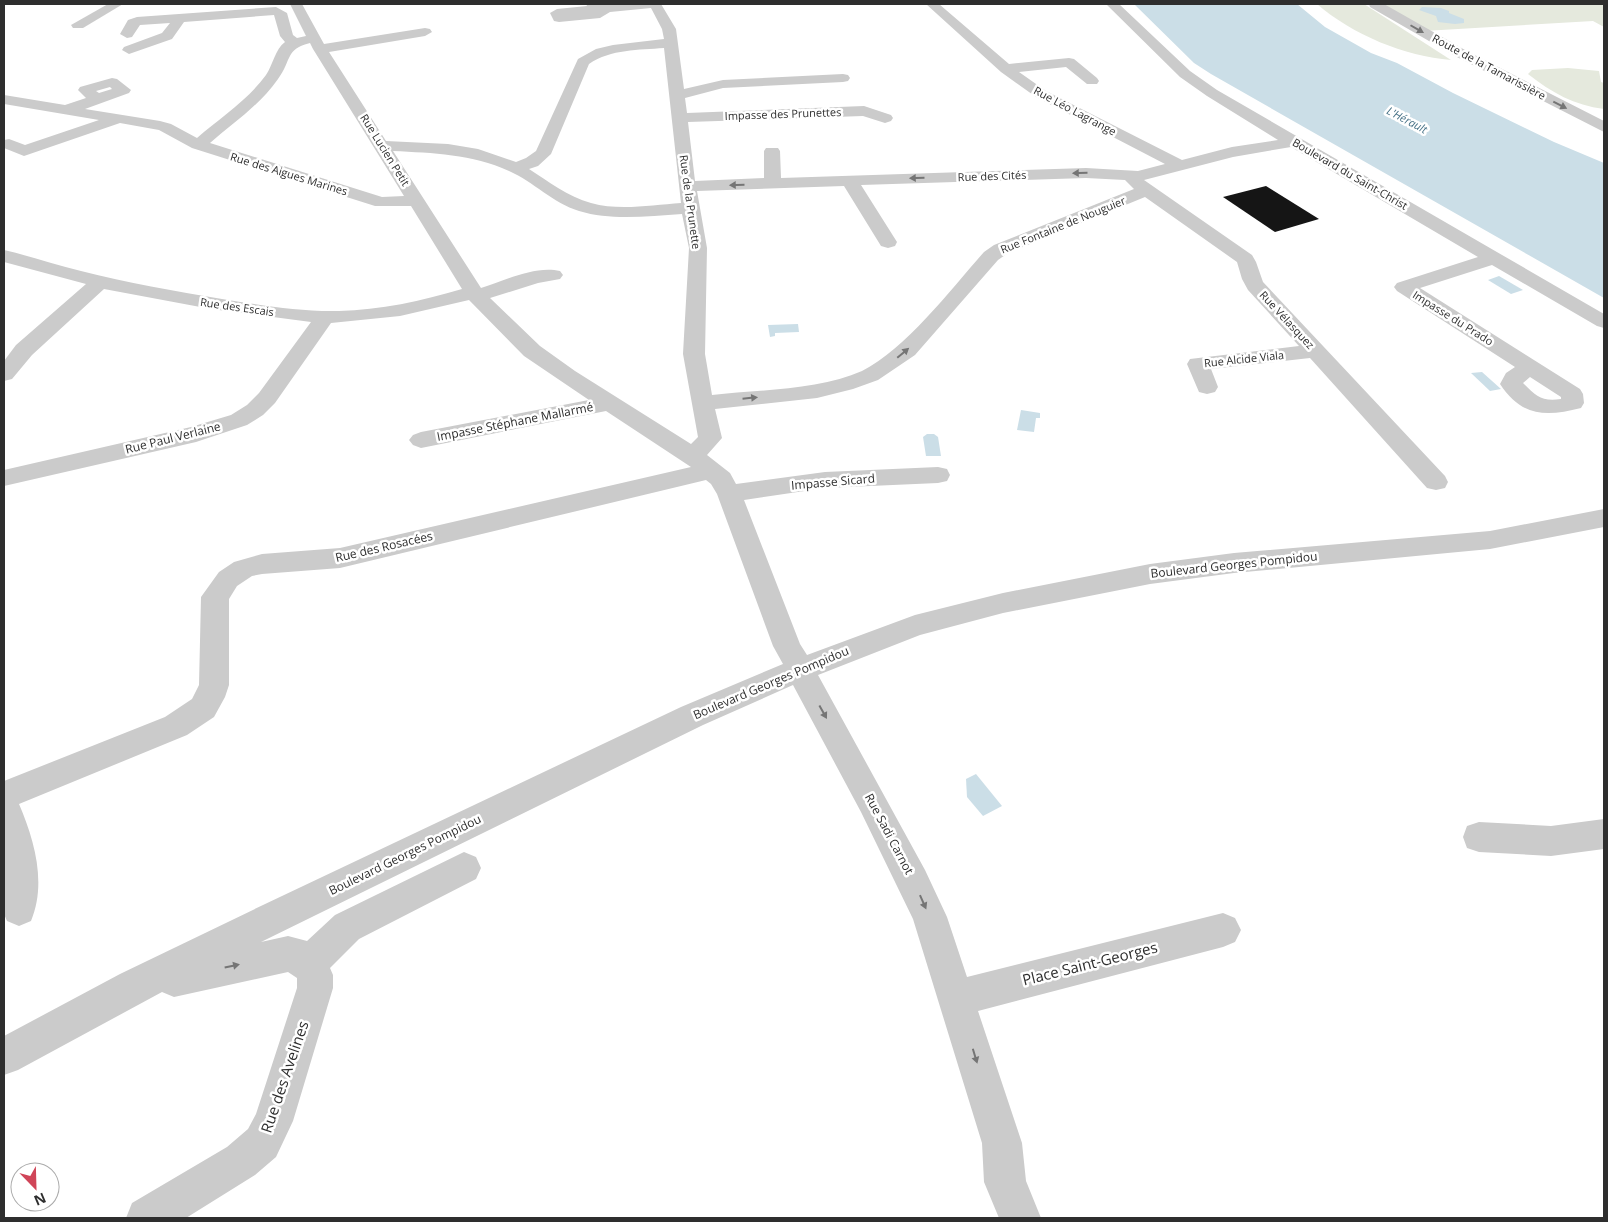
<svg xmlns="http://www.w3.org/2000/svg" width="1608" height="1222" font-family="'Open Sans',sans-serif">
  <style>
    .green { fill: #e5e9dd }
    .water { fill: #cbdee7 }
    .building { fill: #151515 }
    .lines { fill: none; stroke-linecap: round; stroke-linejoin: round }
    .minor { fill: #cbcbcb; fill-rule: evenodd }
    .oneway { fill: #757575 }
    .labels { text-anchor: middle; stroke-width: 5; stroke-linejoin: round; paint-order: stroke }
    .far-street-label { font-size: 11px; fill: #2e2e2e; stroke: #fff }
    .far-water-label { font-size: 11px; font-style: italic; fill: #467186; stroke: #fff }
    .street-label { font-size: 12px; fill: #2e2e2e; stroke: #fff }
    .near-street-label { font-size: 15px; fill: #2e2e2e; stroke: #fff }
  </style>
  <rect width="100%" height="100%" fill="#fff"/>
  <g class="green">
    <path d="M 1317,4 L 1364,4 L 1451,60 C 1404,56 1353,35 1317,4 Z"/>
    <path d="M 1379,4 L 1604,4 L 1604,27 L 1593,21 L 1424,31 Z"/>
    <path d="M 1568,68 L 1599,71 L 1601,82 L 1604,83 L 1604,109 C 1574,105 1552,93 1528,74 L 1532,70 Z"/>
  </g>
  <g class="water">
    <path d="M 1134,4 L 1297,4 L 1325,27 L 1371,53 L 1397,63 L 1453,93 L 1554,142 L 1604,163 L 1604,298 L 1211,74 L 1194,63 Z"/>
    <path d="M 1422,7 L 1441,8 L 1449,11 L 1449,13 L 1464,19 L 1464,23 L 1455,24 L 1438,22 L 1436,16 L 1419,10 Z"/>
    <path d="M 1499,276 L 1523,290 L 1511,294 L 1488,280 Z"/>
    <path d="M 798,324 L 799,332 L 775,333 L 775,336 L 770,337 L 768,325 Z"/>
    <path d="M 1482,372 L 1501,389 L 1490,391 L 1471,373 Z"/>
    <path d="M 1021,410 L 1040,413 L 1040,418 L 1036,418 L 1034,432 L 1017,430 Z"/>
    <path d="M 927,434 L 934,434 L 938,437 L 941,456 L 926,456 L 923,437 Z"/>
    <path d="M 976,774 L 1002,806 L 983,816 L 967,797 L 966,779 Z"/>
  </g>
  <path class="building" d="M 1266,186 L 1319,219 L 1275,232 L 1223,197 Z"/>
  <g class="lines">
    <g class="minor">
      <path d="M 108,4 L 123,4 L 83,28 L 73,28 L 71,25 Z"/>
      <path d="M 290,4 L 302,4 L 324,44 L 425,28 L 430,29 L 432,32 L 425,36 L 329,52 L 386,141 L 448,144 L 478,149 L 516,162 L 526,158 L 536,151 L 578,59 L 596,49 L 613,45 L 664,39 L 662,29 L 651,8 L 610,12 L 600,18 L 559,22 L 554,21 L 550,13 L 557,9 L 587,6 L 586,4 L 661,4 L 676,29 L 684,89 L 723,80 L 843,74 L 848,75 L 850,78 L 848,81 L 843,82 L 723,88 L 685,98 L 687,113 L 864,106 L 891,115 L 893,118 L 891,121 L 885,123 L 863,116 L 688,122 L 695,181 L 764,178 L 764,151 L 766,148 L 778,148 L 780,151 L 781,178 L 1086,168 L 1138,171 L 1165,164 L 1036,97 L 1001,72 L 926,4 L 939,4 L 1009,64 L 1069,58 L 1074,59 L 1097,78 L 1099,81 L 1097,84 L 1087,84 L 1066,67 L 1019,72 L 1046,91 L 1182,160 L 1232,147 L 1278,140 L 1207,96 L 1180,77 L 1106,4 L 1119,4 L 1190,71 L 1217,90 L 1604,314 L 1604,328 L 1597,326 L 1492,265 L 1420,288 L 1580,389 L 1583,394 L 1584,403 L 1581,408 C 1546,417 1522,417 1500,384 L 1506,373 L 1515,367 L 1397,291 L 1394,287 L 1397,283 L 1478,257 L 1291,147 L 1233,157 L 1144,180 L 1252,255 L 1256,262 L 1263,282 L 1445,476 L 1448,482 L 1445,488 L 1436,490 L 1427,488 L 1310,358 L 1211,369 L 1218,387 L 1215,392 L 1207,394 L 1199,392 L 1187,364 L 1190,359 L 1299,346 L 1248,290 L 1242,279 L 1237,262 L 1145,197 L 1008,253 L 998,260 L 915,355 L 878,380 L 853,389 L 817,398 L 715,409 L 722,438 L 707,455 L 730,473 L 736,484 L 825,472 L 938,467 L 947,469 L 950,475 L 947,481 L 938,483 L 825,488 L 744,500 L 800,644 L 807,655 L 915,615 L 1003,593 L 1150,564 L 1234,553 L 1490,531 L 1604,509 L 1604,527 L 1490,549 L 1234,573 L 1150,584 L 1003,613 L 920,635 L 818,675 L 925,870 L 947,917 L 967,977 L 1223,913 L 1235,918 L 1241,930 L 1235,942 L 1223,947 L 978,1011 L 1022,1143 L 1026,1181 L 1041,1218 L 999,1218 L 984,1182 L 982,1143 L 913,919 L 861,812 L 793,685 L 703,725 L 261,942 L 288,936 L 307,941 L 335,915 L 464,852 L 476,857 L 481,868 L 476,879 L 359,939 L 330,968 L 333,975 L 333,988 L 293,1121 L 276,1157 L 255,1175 L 186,1218 L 126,1218 L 132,1203 L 227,1147 L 248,1129 L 256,1114 L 297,988 L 297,978 L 288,972 L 174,997 L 162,992 L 18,1070 L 4,1075 L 4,1036 L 120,974 L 263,905 L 681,707 L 783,664 L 773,646 L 717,494 L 711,484 L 706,480 L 340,568 L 262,574 L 252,576 L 237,586 L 229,599 L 229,685 L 225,697 L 214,717 L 187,735 L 19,804 C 34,839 47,883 31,921 L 19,926 L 7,921 L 4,914 L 4,781 L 165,717 L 192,699 L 199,685 L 201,597 L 219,572 L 234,562 L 262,554 L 340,548 L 691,467 L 606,411 L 421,448 L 413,445 L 409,440 L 413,435 L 421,432 L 589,400 L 524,356 L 469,300 L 400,316 L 331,323 L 275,403 L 263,415 L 247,425 L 196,442 L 4,486 L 4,470 L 191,427 L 231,415 L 247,405 L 259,393 L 311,322 L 211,309 L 104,289 L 32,355 L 12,379 L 4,381 L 4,361 L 16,345 L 86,284 L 4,262 L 4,250 C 30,256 55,265 81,271 C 127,283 175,291 222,299 C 260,305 300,312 339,311 C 380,310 422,301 462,289 L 411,206 L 375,206 L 192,148 L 159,130 L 120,123 L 24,156 L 4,148 L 4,140 L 9,139 L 25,145 L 99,120 L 4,104 L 4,95 L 65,105 L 86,98 L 78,90 L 80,87 L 112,78 L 117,79 L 131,90 L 129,93 L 85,109 L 160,121 L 171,124 L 197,138 C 220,118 248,100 266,75 C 273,65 275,49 285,42 L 280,36 L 274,15 L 184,22 L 172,39 L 129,54 L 122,50 L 124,47 L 162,33 L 170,23 L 140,25 L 132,37 L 127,38 L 120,34 L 128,20 L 137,17 L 276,7 L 287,13 L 293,35 L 297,38 L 306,36 ZM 310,43 L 313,49 L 404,196 L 382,197 L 210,143 C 233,123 260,105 278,79 C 292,60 285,49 310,43 ZM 664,48 L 681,203 C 652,205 619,211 591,203 C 568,197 548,181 529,169 L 538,166 L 551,154 L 589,64 C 611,49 639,50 664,48 ZM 110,87 L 112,89 L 99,93 L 96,91 ZM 393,151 C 433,153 472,154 509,171 C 534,182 553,203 579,211 C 612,221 648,216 682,214 L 689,248 L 683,354 L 698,437 L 691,444 L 575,371 L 540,346 L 490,298 L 538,283 L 560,279 L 563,275 L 560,271 C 535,265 504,281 481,288 ZM 1086,178 L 1125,180 L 1134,189 L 994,245 L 984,252 C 951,289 906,349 862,371 C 820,390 758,390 712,395 L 705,354 L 707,248 L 697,191 L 844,186 L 881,246 L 888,248 L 895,246 L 897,242 L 861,185 ZM 1530,377 L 1561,397 L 1561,399 C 1542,402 1536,396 1523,383 Z"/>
      <path d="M 1369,4 L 1384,4 L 1465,50 L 1604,121 L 1604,132 L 1455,56 L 1370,7 Z"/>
      <path d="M 1604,819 L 1604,849 L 1551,856 L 1479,852 L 1467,848 L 1463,837 L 1467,826 L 1479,822 L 1551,826 Z"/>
    </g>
  </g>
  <defs><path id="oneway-solid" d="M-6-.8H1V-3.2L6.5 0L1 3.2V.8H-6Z" transform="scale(1.25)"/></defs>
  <g class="oneway">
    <use href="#oneway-solid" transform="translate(1417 29) rotate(30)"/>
    <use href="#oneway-solid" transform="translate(1560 105) rotate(27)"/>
    <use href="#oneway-solid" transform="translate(1080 173) rotate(179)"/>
    <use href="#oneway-solid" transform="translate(917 178) rotate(178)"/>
    <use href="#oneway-solid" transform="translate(737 185) rotate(179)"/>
    <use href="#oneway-solid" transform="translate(903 353) rotate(-40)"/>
    <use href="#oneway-solid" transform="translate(750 398) rotate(-6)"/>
    <use href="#oneway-solid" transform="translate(823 712) rotate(61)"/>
    <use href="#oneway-solid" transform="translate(923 902) rotate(66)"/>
    <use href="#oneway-solid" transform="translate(232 966) rotate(-12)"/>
    <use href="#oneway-solid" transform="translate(975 1056) rotate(73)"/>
  </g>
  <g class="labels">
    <g class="far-street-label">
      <text transform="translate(1489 67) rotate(28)" y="4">Route de la Tamarissière</text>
      <text transform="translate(1075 111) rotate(28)" y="4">Rue Léo Lagrange</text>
      <text transform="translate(783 114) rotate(-2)" y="4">Impasse des Prunettes</text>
      <text transform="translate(385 150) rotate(58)" y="4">Rue Lucien Petit</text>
      <text transform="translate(289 174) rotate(17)" y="4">Rue des Aigues Marines</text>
      <text transform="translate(1350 174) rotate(30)" y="4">Boulevard du Saint-Christ</text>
      <text transform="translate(992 176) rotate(-2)" y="4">Rue des Cités</text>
      <text transform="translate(690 202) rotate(82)" y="4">Rue de la Prunette</text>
      <text transform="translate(1063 225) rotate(-22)" y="4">Rue Fontaine de Nouguier</text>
      <text transform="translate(237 307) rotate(8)" y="4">Rue des Escais</text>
      <text transform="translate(1453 318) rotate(32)" y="4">Impasse du Prado</text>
      <text transform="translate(1287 320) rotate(47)" y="4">Rue Vélasquez</text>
      <text transform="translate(1244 359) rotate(-6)" y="4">Rue Alcide Viala</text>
    </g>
    <g class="far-water-label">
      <text transform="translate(1407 120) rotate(28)" y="4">L'Hérault</text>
    </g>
    <g class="street-label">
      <text transform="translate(515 422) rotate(-11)" y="4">Impasse Stéphane Mallarmé</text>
      <text transform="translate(173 438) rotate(-14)" y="4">Rue Paul Verlaine</text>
      <text transform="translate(833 482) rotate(-5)" y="4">Impasse Sicard</text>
      <text transform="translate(384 547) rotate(-13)" y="4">Rue des Rosacées</text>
      <text transform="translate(1234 565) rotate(-6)" y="4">Boulevard Georges Pompidou</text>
      <text transform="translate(771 683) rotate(-23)" y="4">Boulevard Georges Pompidou</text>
      <text transform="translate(889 834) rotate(62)" y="4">Rue Sadi Carnot</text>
      <text transform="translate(405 855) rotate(-26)" y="4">Boulevard Georges Pompidou</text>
    </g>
    <g class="near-street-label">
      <text transform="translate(1090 964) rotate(-14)" y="5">Place Saint-Georges</text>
      <text transform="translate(285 1077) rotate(-71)" y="5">Rue des Avelines</text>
    </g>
  </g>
  <rect width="1608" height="1222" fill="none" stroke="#2e2e2e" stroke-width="10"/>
  <g transform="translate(35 1187) rotate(157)"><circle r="24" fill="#ffffff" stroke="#ababab"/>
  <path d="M0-4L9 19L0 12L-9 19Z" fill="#d04558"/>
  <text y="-8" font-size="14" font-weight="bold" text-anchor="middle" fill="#2e2e2e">N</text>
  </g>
</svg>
